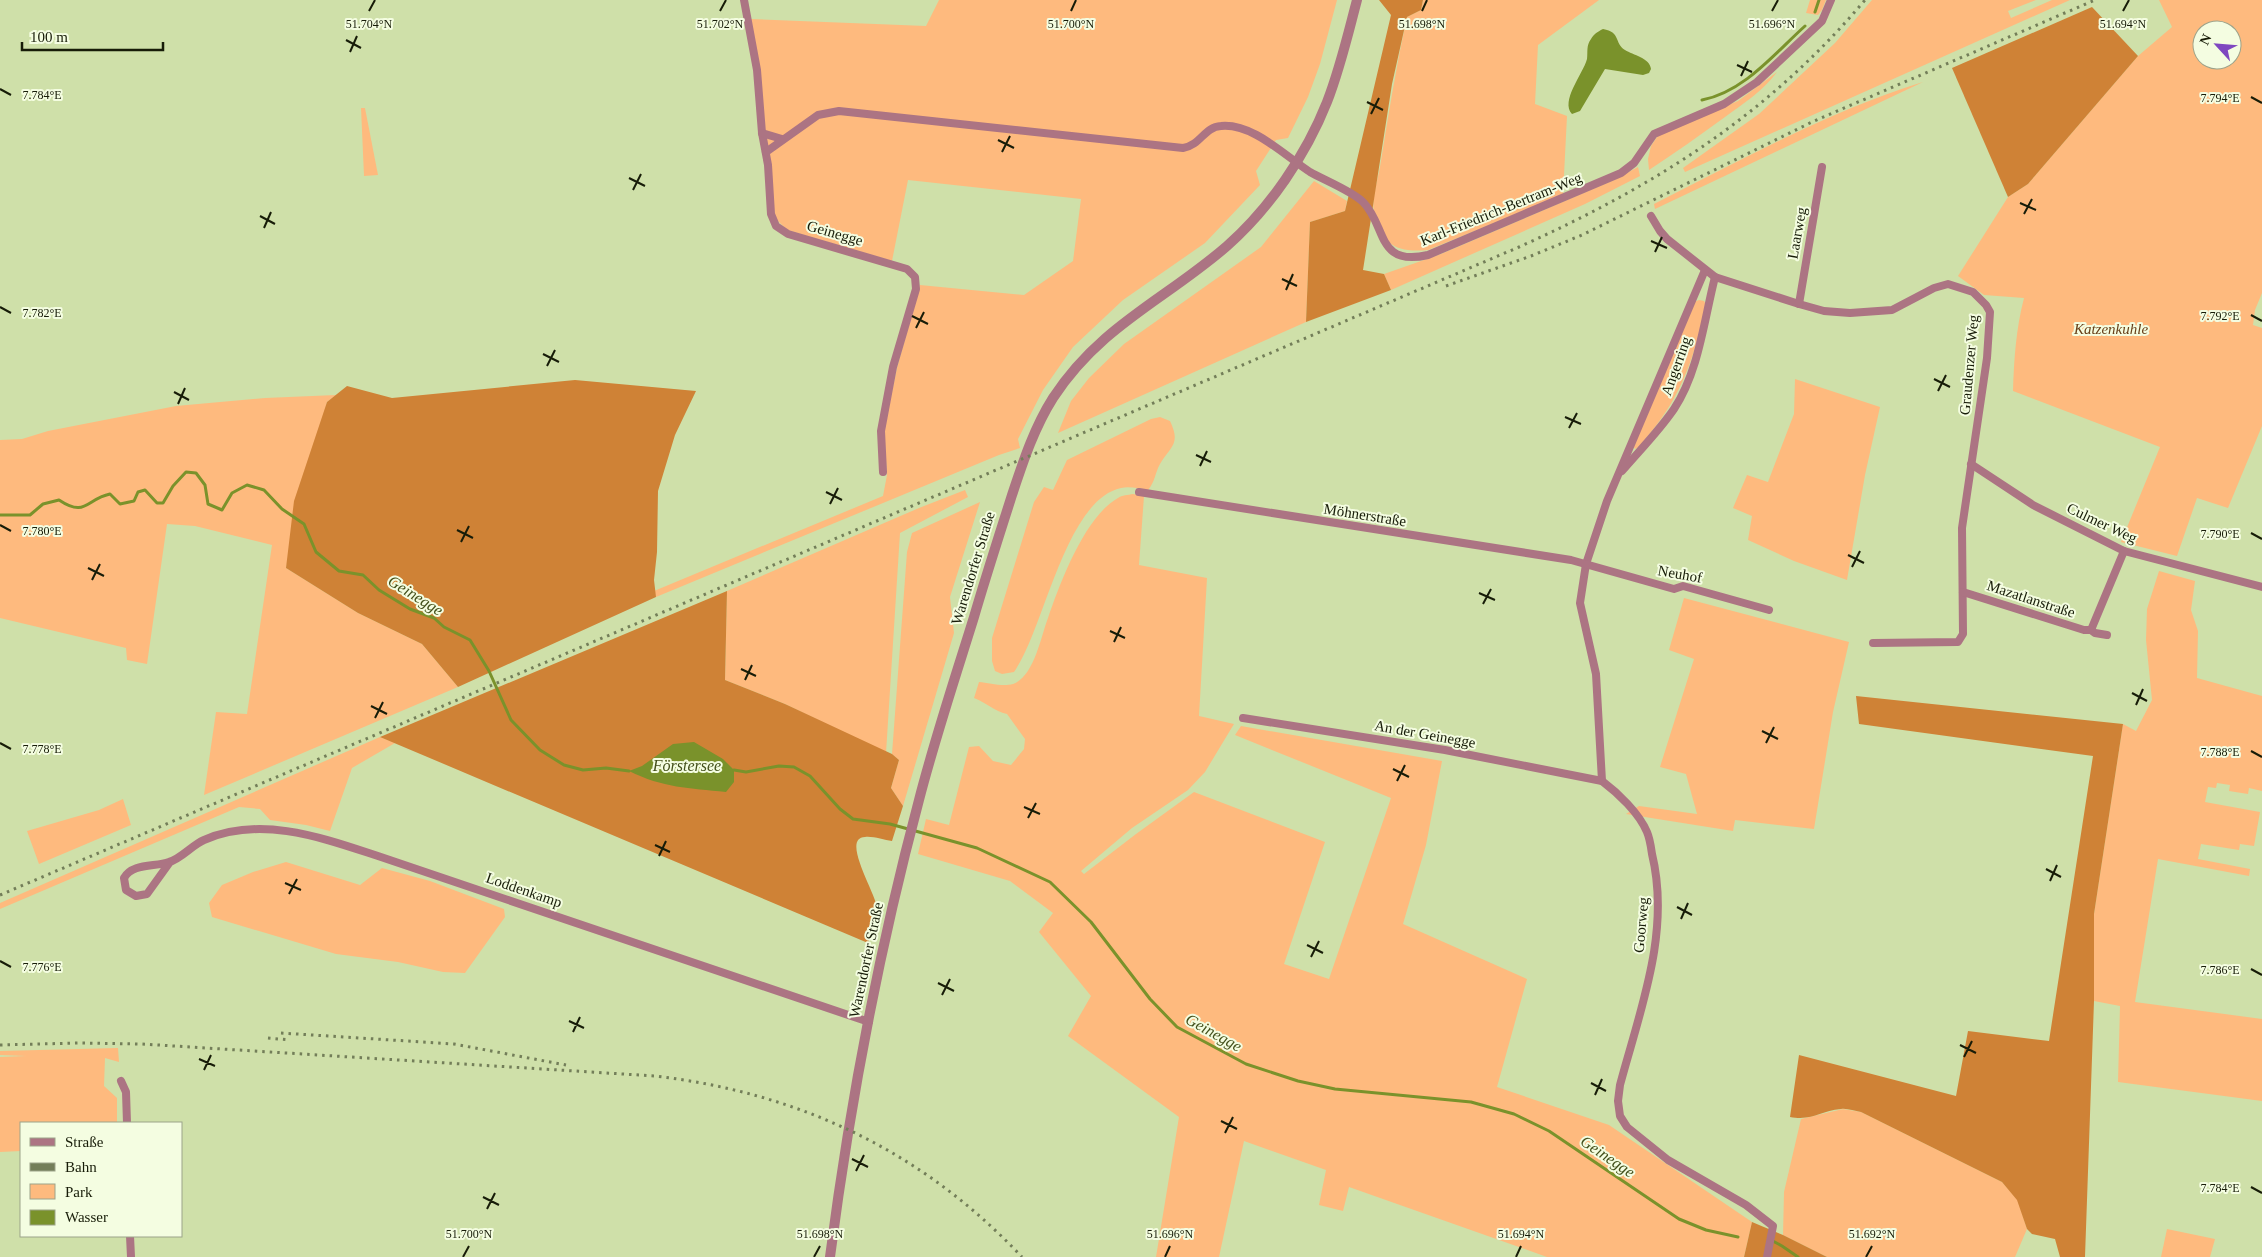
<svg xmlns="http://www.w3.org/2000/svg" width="2262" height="1257" font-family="'Times New Roman',serif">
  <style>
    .green { fill: #feba7e; fill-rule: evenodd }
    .forest { fill: #cf8236 }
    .water { fill: #7a922b }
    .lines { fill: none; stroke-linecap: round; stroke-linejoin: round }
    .stream { stroke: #7a922b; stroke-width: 3 }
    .minor { stroke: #ac7483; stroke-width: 8 }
    .tertiary { stroke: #ac7483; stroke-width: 10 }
    .rail { stroke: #737e59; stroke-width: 3; stroke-dasharray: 2.5 5; stroke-linecap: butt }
    .ticks { fill: none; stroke: #171c08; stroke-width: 2 }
    .labels { text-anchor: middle; stroke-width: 4; stroke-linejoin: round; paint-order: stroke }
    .street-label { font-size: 15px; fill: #171c08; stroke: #f4fde1 }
    .park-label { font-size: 15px; font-style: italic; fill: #684019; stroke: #f4fde1 }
    .water-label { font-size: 16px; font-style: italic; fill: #43501b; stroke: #f4fde1 }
    .ticks-label { font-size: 12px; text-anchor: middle; fill: #171c08; stroke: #f4fde1; stroke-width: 4; stroke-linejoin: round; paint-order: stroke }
  </style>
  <rect width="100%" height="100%" fill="#cfe0a9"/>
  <g class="green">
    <path d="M 939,0 L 1337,0 L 1320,64 L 1308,97 L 1288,138 L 1276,140 L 1256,171 L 1260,185 L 1205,243 L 1123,300 L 1073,347 L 1043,390 L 1018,439 L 1020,448 L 999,455 L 656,597 L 654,591 L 883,496 L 887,475 L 884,430 L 897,368 L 920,285 L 1024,295 L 1073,261 L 1081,199 L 908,180 L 892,261 L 787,230 L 775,218 L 751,19 L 926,26 Z"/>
    <path d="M 1423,0 L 1599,0 L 1538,45 L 1535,104 L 1567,116 L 1563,195 L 1428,250 C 1396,253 1382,245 1374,212 C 1371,202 1378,178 1380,167 C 1388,117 1396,67 1407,17 L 1421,10 Z"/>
    <path d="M 1810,0 L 1826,0 L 1822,10 L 1818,15 L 1806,13 Z"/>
    <path d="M 1872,0 L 2036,0 L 2008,11 L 2011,18 L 2052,0 L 2070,0 L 1685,172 L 1683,168 L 1759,114 L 1835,43 Z"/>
    <path d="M 2159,0 L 2262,0 L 2262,293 L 2255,310 L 2253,325 L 2262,328 L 2262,426 L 2228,508 L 2197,498 L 2177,556 L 2121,542 L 2160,447 L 2013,391 C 2014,359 2016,329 2024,298 L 1984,295 L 1958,276 L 2008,197 L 2028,184 L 2138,56 L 2172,27 ZM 2202,30 L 2232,30 L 2232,60 L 2202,60 Z"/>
    <path d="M 1777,72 C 1764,90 1743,104 1725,117 C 1700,135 1675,153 1649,170 L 1648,159 L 1651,146 L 1659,134 L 1738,101 Z"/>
    <path d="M 1923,82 L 1655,209 L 1654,204 C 1741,160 1829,111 1923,82 Z"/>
    <path d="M 361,108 L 365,108 L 378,175 L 364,176 Z"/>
    <path d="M 1638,167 L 1640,176 L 1585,204 L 1391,290 L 1384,274 L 1441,254 L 1614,180 Z"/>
    <path d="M 1314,181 L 1347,201 L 1345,211 L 1310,222 L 1306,322 L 1058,433 L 1071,401 L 1089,378 L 1124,344 L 1261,247 Z"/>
    <path d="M 1699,300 L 1704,301 L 1706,305 C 1696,352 1682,395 1651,432 C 1646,438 1641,446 1635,449 L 1633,446 L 1694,302 Z"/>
    <path d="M 1795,379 L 1880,407 L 1865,475 L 1847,580 L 1794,561 L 1748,540 L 1752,516 L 1733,508 L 1747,475 L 1768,482 L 1794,414 Z"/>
    <path d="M 336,395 L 327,402 L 286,568 L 358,613 L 422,644 L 458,687 L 204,795 L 216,712 L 247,714 L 272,545 L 195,526 L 167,524 L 147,664 L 127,660 L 126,648 L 0,618 L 0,440 L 22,439 L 48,431 L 176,406 L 265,398 Z"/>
    <path d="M 1160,417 L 1170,421 C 1181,444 1171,446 1160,464 C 1155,473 1155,482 1148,490 C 1140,489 1130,486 1121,488 C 1065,500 1044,630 1014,672 L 1002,674 L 995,671 L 992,661 L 992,638 L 1034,502 L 1044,487 L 1053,490 L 1067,460 L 1151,419 Z"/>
    <path d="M 965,490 L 968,497 L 900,533 L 886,753 L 785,704 L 725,680 L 727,591 L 919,508 Z"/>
    <path d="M 1133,494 L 1144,496 L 1139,565 L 1207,578 L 1199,716 L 1234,724 L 1205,772 L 1188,790 L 1132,828 L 1081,871 L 1084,874 L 1136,834 L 1194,792 L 1325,842 L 1284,964 L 1329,979 L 1391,798 L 1235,735 L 1241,726 L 1442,761 L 1426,845 L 1403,924 L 1527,979 L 1497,1087 L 1609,1125 L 1752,1222 L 1744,1257 L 1547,1257 L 1349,1187 L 1343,1211 L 1319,1205 L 1326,1170 L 1244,1141 L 1219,1257 L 1156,1257 L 1179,1117 L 1068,1036 L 1091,996 L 1039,932 L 1053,913 L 1010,881 L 918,854 L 926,819 L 949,825 L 969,747 L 979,746 L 993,761 L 1011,765 L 1024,749 L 1025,739 L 1007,714 C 994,711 987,703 974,698 L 979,682 C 989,683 1003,687 1013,684 C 1034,677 1041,636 1048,618 C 1060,583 1085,516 1118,498 C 1122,495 1128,495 1133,494 Z"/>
    <path d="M 980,502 L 950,597 L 954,633 L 903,806 L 891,788 L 899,760 L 892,754 L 907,552 L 912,533 Z"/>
    <path d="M 2159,571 L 2195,581 L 2191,610 L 2198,631 L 2197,678 L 2262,696 L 2262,791 L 2249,788 L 2248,794 L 2229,791 L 2230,785 L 2217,783 L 2216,788 L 2208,787 L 2205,802 L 2260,812 L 2254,846 L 2240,844 L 2239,850 L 2201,844 L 2198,859 L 2250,869 L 2249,876 L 2158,859 L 2135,1002 L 2262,1019 L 2262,1101 L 2118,1082 L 2120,1006 L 2094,1001 L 2094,914 L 2123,724 L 2136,731 L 2152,700 L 2146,640 L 2147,609 Z"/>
    <path d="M 1684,598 L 1849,642 L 1833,712 L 1814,829 L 1735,820 L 1733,831 L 1626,814 L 1639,806 L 1697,814 L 1686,774 L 1660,767 L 1694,659 L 1669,650 Z"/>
    <path d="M 380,737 L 395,743 L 352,768 L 330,831 L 306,825 L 270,820 L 260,809 L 239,807 L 0,909 L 0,903 Z"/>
    <path d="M 123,799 L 131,825 L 39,864 L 27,831 L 99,810 Z"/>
    <path d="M 286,862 L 360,885 L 382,868 L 430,881 L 504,909 L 505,917 L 465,973 L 443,972 L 398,962 L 336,954 L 212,917 L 209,903 L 222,885 L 253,872 Z"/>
    <path d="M 118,1048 L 119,1062 L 105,1058 L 104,1086 L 117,1098 L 117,1123 L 21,1123 L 21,1151 L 0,1152 L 0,1057 L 26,1056 L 0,1055 L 0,1051 Z"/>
    <path d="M 1843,1109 L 1861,1112 L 2002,1182 L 2018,1200 L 2027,1229 L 2015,1257 L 1827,1257 L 1783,1235 L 1784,1192 L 1801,1119 Z"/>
    <path d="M 2167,1229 L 2215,1239 L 2210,1257 L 2161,1257 Z"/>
  </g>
  <g class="forest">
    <path d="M 1379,0 L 1423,0 L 1421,10 L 1407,17 L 1392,84 L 1363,270 L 1384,274 L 1391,290 L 1306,322 L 1310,222 L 1345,211 L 1391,15 Z"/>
    <path d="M 2092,7 L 2138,56 L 2028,184 L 2008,197 L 1952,68 Z"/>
    <path d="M 575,380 L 696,391 L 675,435 L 658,491 L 657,552 L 654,580 L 656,597 L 458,687 L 422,644 L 358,613 L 286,568 L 294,501 L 327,402 L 347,386 L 392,398 Z"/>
    <path d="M 727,591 L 725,680 L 785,704 L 892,754 L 899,760 L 891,788 L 903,806 L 892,841 C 884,840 873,836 865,837 C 839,838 880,899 878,913 C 877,923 871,934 868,943 L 380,737 Z"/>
    <path d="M 1856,696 L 2123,724 L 2094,914 L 2094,1001 L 2085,1257 L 2060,1257 L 2055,1239 L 2032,1234 L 2027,1229 L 2017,1200 L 2002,1182 L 1861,1112 C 1854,1111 1847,1108 1841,1109 C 1820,1111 1813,1121 1790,1117 L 1799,1055 L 1956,1096 L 1968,1031 L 2049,1041 L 2093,756 L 1859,724 Z"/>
    <path d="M 1752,1222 L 1783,1235 L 1827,1257 L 1744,1257 Z"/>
  </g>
  <g class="water">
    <path d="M 1603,29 C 1621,32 1614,43 1625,50 C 1633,55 1650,58 1651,69 L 1649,73 L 1643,75 L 1605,69 L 1580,111 L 1572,114 C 1560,101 1583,74 1587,59 C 1588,51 1586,46 1591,39 C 1594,34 1597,32 1603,29 Z"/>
    <path d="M 694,742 L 723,759 L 734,770 L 734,782 L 726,792 C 689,788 663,788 629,771 L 642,766 L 673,744 Z"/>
  </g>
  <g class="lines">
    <g class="stream">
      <path d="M 1815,12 L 1819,0"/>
      <path d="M 1702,100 C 1744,92 1775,53 1805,26"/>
      <path d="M 0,515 L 30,515 L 43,504 L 59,500 C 86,518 86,499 110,494 L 120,504 L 134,501 L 138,492 L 145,490 L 157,503 L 163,503 L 173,486 L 186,472 L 196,473 L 205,485 L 208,504 L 222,510 L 232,493 L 247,485 L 264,490 L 282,509 L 304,524 L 316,552 L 339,571 L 363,575 L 379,590 L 410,609 L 434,618 L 444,627 L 470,640 L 489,671 L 511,720 L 540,750 L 564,765 L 583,770 L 606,768 L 629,771"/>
      <path d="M 734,770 L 746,772 L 779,766 L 794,767 L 810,776 L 840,809 L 853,819 L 890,824 L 977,848 L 1050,882 L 1091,922 L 1150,999 L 1177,1027 L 1246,1064 L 1298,1081 L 1335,1089 L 1471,1102 L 1514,1114 L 1549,1131 L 1679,1219 L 1706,1230 L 1738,1237"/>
      <path d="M 1771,1240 L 1782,1246 L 1798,1257"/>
    </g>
    <g class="minor">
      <path d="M 744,0 L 757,70 L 762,133 L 768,165 L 771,214 L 776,226 L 788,234 L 907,269 L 915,277 L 916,289 L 893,367 L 881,431 L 883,472"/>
      <path d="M 762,133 L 782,139"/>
      <path d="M 766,152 L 818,115 L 839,111 L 1183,148 C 1201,145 1204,127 1221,126 C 1253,123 1285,156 1310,172 C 1324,180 1352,191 1363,202 C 1387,226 1376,267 1428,255 L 1621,173 L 1634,163 L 1654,134 L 1724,104 L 1757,82 L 1822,21 L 1831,0"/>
      <path d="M 1651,216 L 1660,231 L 1667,239 L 1715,277 L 1799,304 L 1824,311 L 1850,313 L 1892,310 L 1934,288 L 1948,284 L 1973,292 L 1986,305 L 1990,312 L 1987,358 L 1962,528 L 1963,634 L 1958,642 L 1873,643"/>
      <path d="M 1705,270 L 1607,501 L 1586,564 L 1580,603 L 1596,674 L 1602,781 C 1618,793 1639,813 1647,832 C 1650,839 1651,847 1652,854 C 1671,932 1640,1010 1620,1085 L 1618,1101 L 1620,1116 L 1627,1127 L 1668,1160 L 1746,1205 L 1773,1226 L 1767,1257"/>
      <path d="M 1799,304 L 1822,167"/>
      <path d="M 1971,464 L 2033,505 L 2124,551 L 2262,587"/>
      <path d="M 1622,471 C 1640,450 1659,431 1674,409 C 1699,371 1704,320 1715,277"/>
      <path d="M 1139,492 L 1571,560 L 1674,589 L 1683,586 L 1769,610"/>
      <path d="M 1963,592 L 2084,630 L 2091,630 L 2124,551"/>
      <path d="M 2091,630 L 2095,633 L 2107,635"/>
      <path d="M 1243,718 L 1445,750 L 1602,781"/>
      <path d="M 170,862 L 147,894 L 136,896 L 126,890 L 124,878 C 132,863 155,867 169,862 C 181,859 192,845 204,840 C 261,815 323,838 378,856 L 869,1022"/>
      <path d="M 121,1081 L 126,1092 L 127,1123"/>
      <path d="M 130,1236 L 131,1257"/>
    </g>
    <path class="tertiary" d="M 830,1257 C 850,1103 879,950 919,800 C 935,738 955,678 974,617 C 986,576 999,536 1012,495 C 1023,462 1034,428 1053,398 C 1101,325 1165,300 1227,246 C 1270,208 1306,155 1327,102 C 1340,69 1348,34 1357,0"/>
    <g class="rail">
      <path d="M 1446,286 L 1531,256 L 1582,235 L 1814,121 L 2095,0"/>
      <path d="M 0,895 L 1519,247 C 1655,186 1768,115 1865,0"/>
      <path d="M 281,1033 L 454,1044 L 566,1065"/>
      <path d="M 268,1038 L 290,1040"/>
      <path d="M 0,1045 L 78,1043 L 142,1044 L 655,1076 C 800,1093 922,1151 1022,1257"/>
    </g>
  </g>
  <path class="ticks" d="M 369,11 L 375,0M 720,11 L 726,0M 1071,11 L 1076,0M 1422,11 L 1427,0M 1772,11 L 1778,0M 2123,11 L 2129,0M 346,40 L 361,48M 350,52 L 357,36M 1737,65 L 1752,72M 1741,76 L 1748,61M 0,89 L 11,95M 2251,97 L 2262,103M 1367,102 L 1383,110M 1371,114 L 1379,98M 998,140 L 1014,148M 1002,152 L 1010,136M 629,178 L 645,186M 633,190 L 641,174M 2020,203 L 2036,210M 2024,214 L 2032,199M 260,216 L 275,224M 264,228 L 271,212M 1651,241 L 1667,248M 1655,252 L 1662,237M 1282,279 L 1297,286M 1286,290 L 1293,274M 0,307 L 11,313M 2251,315 L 2262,321M 912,316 L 928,324M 916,328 L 924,312M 543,354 L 559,362M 547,366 L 555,350M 1934,379 L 1950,387M 1938,391 L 1946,375M 174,392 L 189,400M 178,404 L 185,388M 1565,417 L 1581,424M 1569,428 L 1577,413M 1196,455 L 1211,462M 1200,466 L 1207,451M 826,492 L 842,500M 830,504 L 838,488M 0,525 L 11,531M 457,530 L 473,538M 2251,533 L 2262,539M 461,542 L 469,526M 1848,555 L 1864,563M 1852,567 L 1860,551M 88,568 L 104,576M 92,580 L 100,564M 1479,593 L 1495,600M 1483,604 L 1491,589M 1110,631 L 1125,638M 1114,642 L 1121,627M 741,669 L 756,676M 745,680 L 752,665M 2132,693 L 2147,701M 2136,705 L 2143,689M 371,706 L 387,714M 375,718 L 383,702M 1762,731 L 1778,739M 0,743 L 11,749M 1766,743 L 1774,727M 2251,751 L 2262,757M 1393,769 L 1409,777M 1397,781 L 1405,765M 1024,807 L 1040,814M 1028,818 L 1036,803M 655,845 L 670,852M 659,856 L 666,841M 2046,869 L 2061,877M 2050,881 L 2057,865M 285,883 L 301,890M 289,894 L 297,879M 1677,907 L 1692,915M 1681,919 L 1688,903M 1307,945 L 1323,953M 1311,957 L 1319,941M 0,961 L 11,967M 2251,969 L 2262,975M 938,983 L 954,991M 942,995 L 950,979M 569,1021 L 584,1028M 573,1032 L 580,1017M 1960,1045 L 1976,1053M 1964,1057 L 1972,1041M 199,1059 L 215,1066M 204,1070 L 211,1055M 1591,1083 L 1606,1091M 1595,1095 L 1602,1079M 1221,1121 L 1237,1129M 1225,1133 L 1233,1117M 852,1159 L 868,1167M 856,1171 L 864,1155M 2251,1187 L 2262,1193M 483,1197 L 499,1205M 487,1209 L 495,1193M 463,1257 L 469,1246M 814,1257 L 820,1246M 1165,1257 L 1170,1246M 1516,1257 L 1521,1246M 1866,1257 L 1872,1246"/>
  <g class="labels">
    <g class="street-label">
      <text transform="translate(1501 209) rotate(-22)" y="5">Karl-Friedrich-Bertram-Weg</text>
      <text transform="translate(835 233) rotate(16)" y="5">Geinegge</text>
      <text transform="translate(1797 233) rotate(-80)" y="5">Laarweg</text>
      <text transform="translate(1969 365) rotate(-85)" y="5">Graudenzer Weg</text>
      <text transform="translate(1676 366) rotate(-70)" y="5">Angerring</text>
      <text transform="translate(1365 515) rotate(9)" y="5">Möhnerstraße</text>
      <text transform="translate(2102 523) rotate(25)" y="5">Culmer Weg</text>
      <text transform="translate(973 568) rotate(-73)" y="5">Warendorfer Straße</text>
      <text transform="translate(1680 574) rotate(10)" y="5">Neuhof</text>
      <text transform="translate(2031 599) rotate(18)" y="5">Mazatlanstraße</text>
      <text transform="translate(1425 734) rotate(10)" y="5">An der Geinegge</text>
      <text transform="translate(524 890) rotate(19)" y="5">Loddenkamp</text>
      <text transform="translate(1641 925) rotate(-85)" y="5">Goorweg</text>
      <text transform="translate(866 960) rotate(-78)" y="5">Warendorfer Straße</text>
    </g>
    <g class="park-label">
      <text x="2111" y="334">Katzenkuhle</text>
    </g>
    <g class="water-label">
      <text transform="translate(416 595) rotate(32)" y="6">Geinegge</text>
      <text x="687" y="771">Förstersee</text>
      <text transform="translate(1214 1032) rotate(29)" y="6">Geinegge</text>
      <text transform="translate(1608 1156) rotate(34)" y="6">Geinegge</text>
    </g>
  </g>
  <g class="ticks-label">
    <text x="720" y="28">51.702°N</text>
    <text x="1071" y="28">51.700°N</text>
    <text x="1422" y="28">51.698°N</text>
    <text x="1772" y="28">51.696°N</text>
    <text x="2123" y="28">51.694°N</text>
    <text x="369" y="28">51.704°N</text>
    <text x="42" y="99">7.784°E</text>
    <text x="2220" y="102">7.794°E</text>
    <text x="42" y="317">7.782°E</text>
    <text x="2220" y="320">7.792°E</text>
    <text x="42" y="535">7.780°E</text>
    <text x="2220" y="538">7.790°E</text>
    <text x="42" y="753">7.778°E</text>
    <text x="2220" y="756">7.788°E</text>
    <text x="42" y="971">7.776°E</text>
    <text x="2220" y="974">7.786°E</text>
    <text x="2220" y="1192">7.784°E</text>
    <text x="469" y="1238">51.700°N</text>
    <text x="820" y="1238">51.698°N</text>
    <text x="1170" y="1238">51.696°N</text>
    <text x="1521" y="1238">51.694°N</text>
    <text x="1872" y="1238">51.692°N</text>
  </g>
  <rect x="20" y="1122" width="162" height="115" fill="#f4fde1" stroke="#9ca38a"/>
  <rect x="30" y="1138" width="25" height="8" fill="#ac7483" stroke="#9ca38a"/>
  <text x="65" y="1147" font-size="15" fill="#171c08">Straße</text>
  <rect x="30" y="1163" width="25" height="8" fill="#737e59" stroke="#9ca38a"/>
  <text x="65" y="1172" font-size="15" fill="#171c08">Bahn</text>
  <rect x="30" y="1184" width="25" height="15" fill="#feba7e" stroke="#9ca38a"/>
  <text x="65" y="1197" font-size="15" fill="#171c08">Park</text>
  <rect x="30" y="1210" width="25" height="15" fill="#7a922b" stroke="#9ca38a"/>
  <text x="65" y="1222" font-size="15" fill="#171c08">Wasser</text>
  <g transform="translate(2217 45) rotate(296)"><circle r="24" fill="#f4fde1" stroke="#9ca38a"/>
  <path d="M0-4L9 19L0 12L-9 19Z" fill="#7f48c0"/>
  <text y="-8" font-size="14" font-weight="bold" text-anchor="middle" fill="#171c08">N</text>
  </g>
  <path d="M22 42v8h141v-8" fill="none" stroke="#171c08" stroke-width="2.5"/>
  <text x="30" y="42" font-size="15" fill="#171c08" stroke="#f4fde1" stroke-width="4" paint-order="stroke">100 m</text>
</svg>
